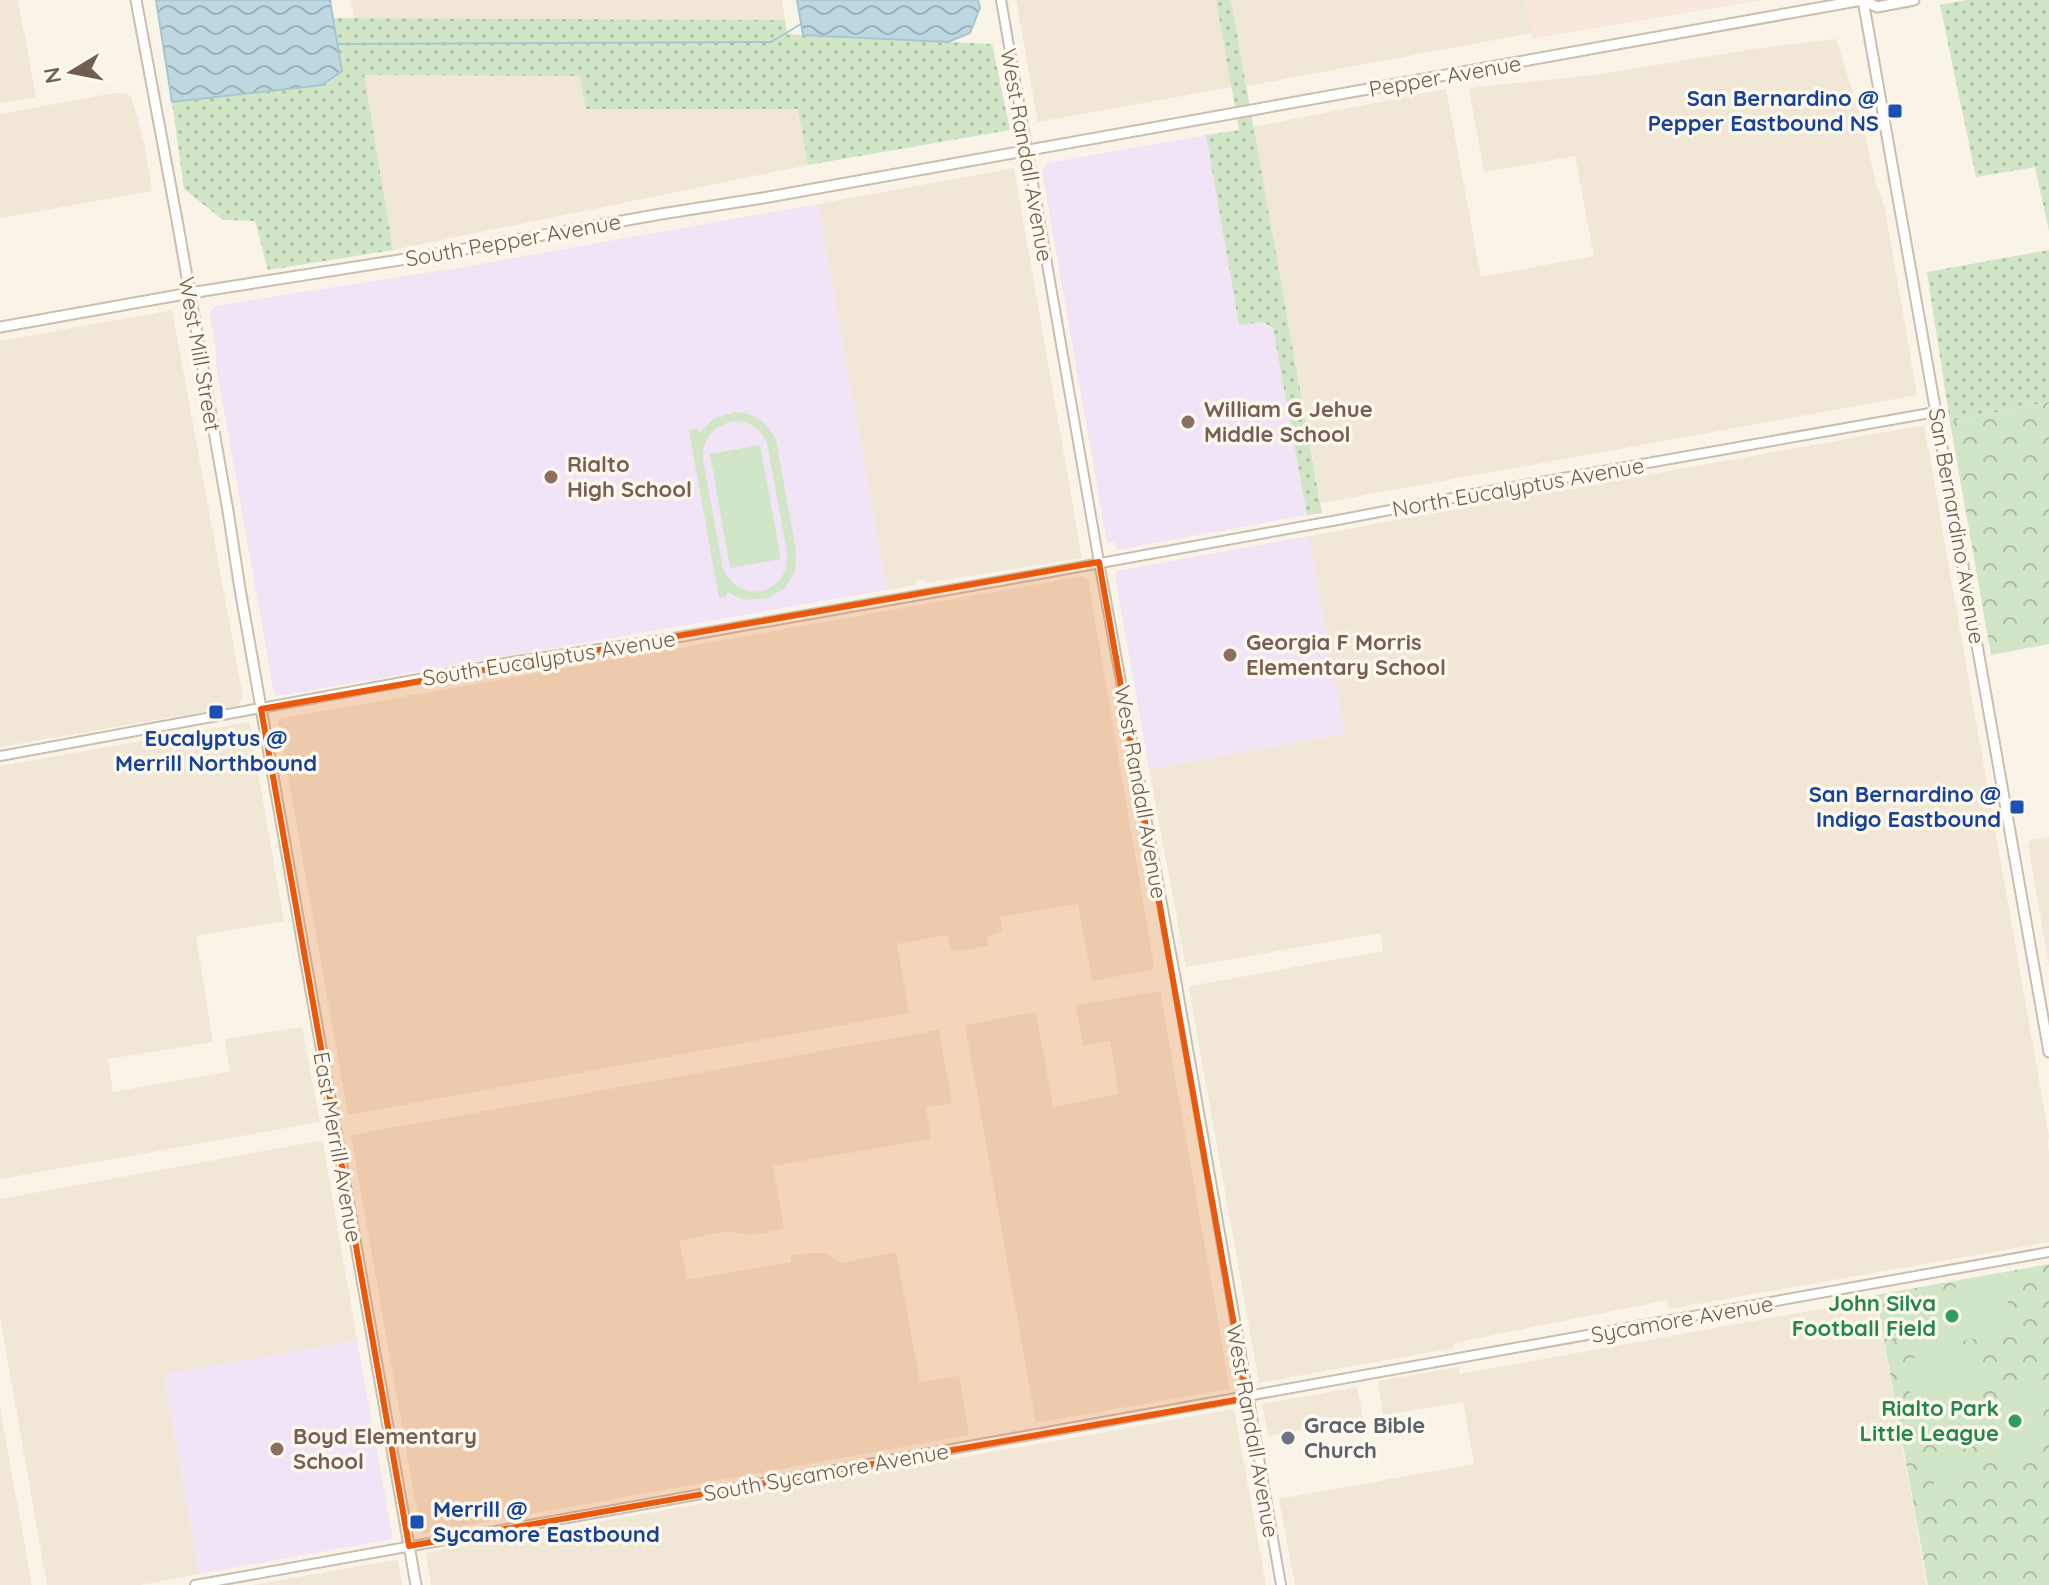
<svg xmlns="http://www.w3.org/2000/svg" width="2049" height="1585" font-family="Quicksand,sans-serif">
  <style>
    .residential { fill: #f0e7d6 }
    .commercial { fill: #f8e7dc }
    .education { fill: #f1e4f6 }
    .grass { fill: url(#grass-dots) }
    .park { fill: url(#park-crowns) }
    .garden { fill: #d1e5c7; fill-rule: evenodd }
    .water { fill: url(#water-waves); stroke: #a6c6d1; stroke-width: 2 }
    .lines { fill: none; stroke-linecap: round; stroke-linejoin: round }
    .stream { stroke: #a6c6d1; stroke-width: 2 }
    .tertiary-casing { stroke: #cabdaf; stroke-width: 12 }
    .secondary-casing { stroke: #ccbead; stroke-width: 13 }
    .tertiary { stroke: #fff; stroke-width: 8 }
    .secondary { stroke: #fff; stroke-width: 9 }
    .marked { fill: #e8590c; fill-opacity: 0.2; stroke: #e8590c; stroke-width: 6; stroke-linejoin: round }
    .transit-dot { fill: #1a4fb4; stroke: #fdf8ed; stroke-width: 3 }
    .education-dot { fill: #8d6e63; stroke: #fdf8ed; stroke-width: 3 }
    .leisure-dot { fill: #2e9e5b; stroke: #fdf8ed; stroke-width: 3 }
    .worship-dot { fill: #6b7280; stroke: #fdf8ed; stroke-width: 3 }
    .labels { text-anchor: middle; stroke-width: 7; stroke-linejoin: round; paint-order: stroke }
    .street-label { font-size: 22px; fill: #705e4f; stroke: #fdf8ed }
    .transit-label { font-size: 22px; font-weight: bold; fill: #164399; stroke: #fdf8ed; text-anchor: end }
    .education-label { font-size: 22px; font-weight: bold; fill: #785e54; stroke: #fdf8ed; text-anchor: start }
    .leisure-label { font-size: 22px; font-weight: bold; fill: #27864d; stroke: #fdf8ed; text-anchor: end }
    .worship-label { font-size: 22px; font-weight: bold; fill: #5b616d; stroke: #fdf8ed; text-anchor: start }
  </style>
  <defs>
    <pattern id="grass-dots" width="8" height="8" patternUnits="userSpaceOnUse" patternTransform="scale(2)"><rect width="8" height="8" fill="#d1e5c7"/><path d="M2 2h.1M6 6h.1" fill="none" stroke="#aebda4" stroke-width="1.8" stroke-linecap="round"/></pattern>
    <pattern id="park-crowns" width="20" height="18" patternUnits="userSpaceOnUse" patternTransform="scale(2)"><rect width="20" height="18" fill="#d1e5c7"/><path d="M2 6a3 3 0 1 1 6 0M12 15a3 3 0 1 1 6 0" fill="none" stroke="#aebda4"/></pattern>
    <pattern id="water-waves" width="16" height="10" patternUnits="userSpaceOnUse" patternTransform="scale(2)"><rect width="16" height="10" fill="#bed8e1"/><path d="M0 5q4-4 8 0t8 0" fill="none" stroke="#9fb2b9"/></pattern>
  </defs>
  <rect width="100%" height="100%" fill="#f9f4e7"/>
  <g class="residential">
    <path d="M 0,0 L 18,0 L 36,97 L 0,103 Z"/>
    <path d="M 351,0 L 782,0 L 785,20 L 354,18 Z"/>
    <path d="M 1016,0 L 1216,0 L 1232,87 L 1038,122 Z"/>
    <path d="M 1231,0 L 1525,0 L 1531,33 L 1247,86 Z"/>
    <path d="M 1836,39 L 1862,121 L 1876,184 L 1885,209 L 1917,395 L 1321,503 L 1253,127 L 1446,89 L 1481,277 L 1594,256 L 1575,156 L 1484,172 L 1469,88 L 1602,74 L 1754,49 Z"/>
    <path d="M 363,75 L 581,76 L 587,109 L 799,109 L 808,165 L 393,250 Z"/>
    <path d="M 114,93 L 124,93 L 131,96 L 144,143 L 152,191 L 0,218 L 0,114 Z"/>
    <path d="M 1014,168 L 1082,558 L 926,583 L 924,579 L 916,581 L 916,585 L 887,590 L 818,204 Z"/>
    <path d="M 172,310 L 243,697 L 237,706 L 0,747 L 0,341 Z"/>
    <path d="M 1924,425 L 2049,1137 L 2047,1142 L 2049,1152 L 2049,1242 L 1669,1309 L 1667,1300 L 1454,1343 L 1454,1348 L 1259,1383 L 1189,989 L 1191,986 L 1383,951 L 1380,933 L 1186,967 L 1149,769 L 1345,734 L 1309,536 Z"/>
    <path d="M 1083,576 L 1088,579 L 1154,965 L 1151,970 L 1092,981 L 1078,904 L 1000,917 L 1002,932 L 987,936 L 988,946 L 952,952 L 948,935 L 897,944 L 909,1013 L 348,1115 L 278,719 Z"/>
    <path d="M 249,722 L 284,921 L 196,936 L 213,1042 L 108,1059 L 113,1092 L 230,1071 L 225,1039 L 302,1027 L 320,1122 L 0,1179 L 0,766 Z"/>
    <path d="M 2049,837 L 2049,965 L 2028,844 L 2031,840 Z"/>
    <path d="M 1160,991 L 1230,1389 L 1036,1423 L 965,1025 L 1036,1012 L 1053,1107 L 1119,1094 L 1110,1041 L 1083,1046 L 1076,1005 Z"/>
    <path d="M 939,1030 L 952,1103 L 926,1107 L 931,1139 L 773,1166 L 784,1229 L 752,1235 L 727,1231 L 679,1241 L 687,1280 L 791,1262 L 791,1256 L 809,1253 L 826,1253 L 842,1263 L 896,1252 L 920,1382 L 959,1376 L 969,1435 L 421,1534 L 351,1135 Z"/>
    <path d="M 319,1141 L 323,1143 L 357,1340 L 164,1375 L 199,1574 L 140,1585 L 47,1585 L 0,1317 L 0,1199 Z"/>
    <path d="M 1876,1299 L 1927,1585 L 1295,1585 L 1279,1499 L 1474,1464 L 1463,1402 L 1383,1415 L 1378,1381 L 1459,1367 L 1460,1374 Z"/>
    <path d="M 1357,1387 L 1363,1418 L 1268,1436 L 1262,1404 Z"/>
    <path d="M 0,1408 L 32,1585 L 0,1585 Z"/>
    <path d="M 1234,1409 L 1266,1585 L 431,1585 L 426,1554 L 429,1552 Z"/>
    <path d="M 394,1560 L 398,1561 L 402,1585 L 252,1585 Z"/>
  </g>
  <path class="commercial" d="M 1525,0 L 1762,0 L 1532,39 Z"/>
  <g class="education">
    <path d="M 1206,135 L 1239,324 L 1263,322 L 1273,328 L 1307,515 L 1117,550 L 1114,542 L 1107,543 L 1042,171 L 1048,163 Z"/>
    <path d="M 818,204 L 887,590 L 278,696 L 274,693 L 216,365 L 216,350 L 209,314 L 215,306 L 463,267 Z"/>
    <path d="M 1309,536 L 1345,734 L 1149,769 L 1115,576 L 1116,571 Z"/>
    <path d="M 357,1340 L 393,1539 L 199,1574 L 164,1374 Z"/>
  </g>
  <g class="grass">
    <path d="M 1216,0 L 1231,0 L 1322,513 L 1307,515 L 1273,328 L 1263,322 L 1239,325 L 1206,135 L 1239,130 Z"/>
    <path d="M 1967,0 L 2049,0 L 2049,231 L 2035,167 L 1976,177 L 1940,5 Z"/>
    <path d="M 333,18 L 785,20 L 787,34 L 992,44 L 1010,130 L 808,165 L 798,109 L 586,109 L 580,76 L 364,75 L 393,250 L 268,270 L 255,221 L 223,220 L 184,189 L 172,102 L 322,85 L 342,71 Z"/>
    <path d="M 2049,250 L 2049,402 L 1950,422 L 1927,272 Z"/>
  </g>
  <g class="park">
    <path d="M 2049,402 L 2049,644 L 1991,655 L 1950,422 Z"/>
    <path d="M 2049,1264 L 2049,1585 L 1928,1585 L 1876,1295 Z"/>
  </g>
  <g class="garden">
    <path d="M 736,412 C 755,413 768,423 776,440 L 796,551 L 795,571 L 785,588 L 768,598 L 749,600 L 736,597 L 727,591 L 727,596 L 719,598 L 689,430 L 698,428 L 699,433 L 715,418 ZM 736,421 C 751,422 761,429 767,443 L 787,552 C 791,594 741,607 723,569 L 703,460 C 702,438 714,424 736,421 Z"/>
    <path d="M 760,445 L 781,559 L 730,568 L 710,454 Z"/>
    <path d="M 2003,1278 L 2014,1331 L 1901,1353 L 1890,1300 Z"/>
    <path d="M 1974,1347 C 1976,1357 1979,1368 1978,1378 C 1977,1387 1974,1394 1969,1402 C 1955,1424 1943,1429 1917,1433 L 1906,1370 L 1907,1363 L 1912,1358 Z"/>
    <path d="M 2033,1381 C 2044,1404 2049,1433 2042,1456 L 2006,1462 L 1984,1463 L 1983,1460 L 1979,1460 C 1973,1422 1994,1389 2033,1381 Z"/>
    <path d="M 1934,1453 C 1952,1453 1963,1457 1967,1476 L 1959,1486 L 1939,1488 L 1936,1490 L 1932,1486 L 1934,1484 Z"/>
  </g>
  <g class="water">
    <path d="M 156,0 L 330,0 L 342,71 L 322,85 L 172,102 Z"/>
    <path d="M 797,0 L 978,0 L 980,8 L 970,33 L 948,42 L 803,35 Z"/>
  </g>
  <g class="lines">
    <path class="stream" d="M 337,44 L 771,42 L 801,24"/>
    <g class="tertiary-casing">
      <g id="tertiary">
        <path d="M 1001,0 L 1099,562 L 1176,980 L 1281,1585"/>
        <path d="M 0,756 L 511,662 L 674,638 L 1040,574 L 1343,519 L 1484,492 L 1936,412"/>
        <path d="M 195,1585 C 813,1472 1431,1365 2049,1252"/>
      </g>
    </g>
    <g class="secondary-casing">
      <g id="secondary">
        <path d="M 136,0 L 177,220 L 228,511 L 240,589 L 416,1585"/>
        <path d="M 1863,0 L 2049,1052"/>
        <path d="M 0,327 L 190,293 L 431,255 L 661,214 L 763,198 L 1851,2 L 1863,0 L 1877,7 L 1914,0"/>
      </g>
    </g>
    <use href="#tertiary" class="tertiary"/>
    <use href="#secondary" class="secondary"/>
  </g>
  <path class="marked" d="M 1099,562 L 1247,1398 L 409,1546 L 261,709 Z"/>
  <g class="transit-dot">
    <rect x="1887" y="103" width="16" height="16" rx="4"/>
    <rect x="208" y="704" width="16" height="16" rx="4"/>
    <rect x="2009" y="799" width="16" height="16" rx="4"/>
    <rect x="409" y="1514" width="16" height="16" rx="4"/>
  </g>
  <g class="education-dot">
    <circle cx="1188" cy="422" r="8"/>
    <circle cx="551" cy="477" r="8"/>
    <circle cx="1230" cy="655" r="8"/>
    <circle cx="277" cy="1449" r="8"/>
  </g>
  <g class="leisure-dot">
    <circle cx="1952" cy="1316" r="8"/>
    <circle cx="2015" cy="1421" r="8"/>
  </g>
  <circle class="worship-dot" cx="1288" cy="1438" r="8"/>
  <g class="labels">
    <g class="street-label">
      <text transform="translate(1445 76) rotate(-10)" y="8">Pepper Avenue</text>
      <text transform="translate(1027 155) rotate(80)" y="8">West Randall Avenue</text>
      <text transform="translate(513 240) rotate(-10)" y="8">South Pepper Avenue</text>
      <text transform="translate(200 354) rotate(80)" y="8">West Mill Street</text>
      <text transform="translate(1518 487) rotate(-10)" y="8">North Eucalyptus Avenue</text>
      <text transform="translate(1957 526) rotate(80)" y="8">San Bernardino Avenue</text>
      <text transform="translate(549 658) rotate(-9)" y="8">South Eucalyptus Avenue</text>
      <text transform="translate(1141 792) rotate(80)" y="8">West Randall Avenue</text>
      <text transform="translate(338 1147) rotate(80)" y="8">East Merrill Avenue</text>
      <text transform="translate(1682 1319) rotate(-10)" y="8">Sycamore Avenue</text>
      <text transform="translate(1253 1431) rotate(80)" y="8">West Randall Avenue</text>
      <text transform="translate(826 1472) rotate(-10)" y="8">South Sycamore Avenue</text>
    </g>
    <g class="transit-label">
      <text x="1879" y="106">San Bernardino @<tspan x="1879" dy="25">Pepper Eastbound NS</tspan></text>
      <text x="216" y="746" text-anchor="middle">Eucalyptus @<tspan x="216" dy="25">Merrill Northbound</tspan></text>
      <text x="2001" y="802">San Bernardino @<tspan x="2001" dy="25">Indigo Eastbound</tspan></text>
      <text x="433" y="1517" text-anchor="start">Merrill @<tspan x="433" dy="25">Sycamore Eastbound</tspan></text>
    </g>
    <g class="education-label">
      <text x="1204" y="417">William G Jehue<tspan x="1204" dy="25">Middle School</tspan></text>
      <text x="567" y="472">Rialto<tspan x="567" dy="25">High School</tspan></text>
      <text x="1246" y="650">Georgia F Morris<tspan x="1246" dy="25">Elementary School</tspan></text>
      <text x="293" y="1444">Boyd Elementary<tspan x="293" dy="25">School</tspan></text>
    </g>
    <g class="leisure-label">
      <text x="1936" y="1311">John Silva<tspan x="1936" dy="25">Football Field</tspan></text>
      <text x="1999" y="1416">Rialto Park<tspan x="1999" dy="25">Little League</tspan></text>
    </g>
    <g class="worship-label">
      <text x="1304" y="1433">Grace Bible<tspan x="1304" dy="25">Church</tspan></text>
    </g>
  </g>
  <g transform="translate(72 72) rotate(260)" stroke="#fdf8ed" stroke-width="6" paint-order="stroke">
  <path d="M0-6L14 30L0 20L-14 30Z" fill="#705e4f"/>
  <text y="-12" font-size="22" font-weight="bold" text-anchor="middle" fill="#705e4f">N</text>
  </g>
</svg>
